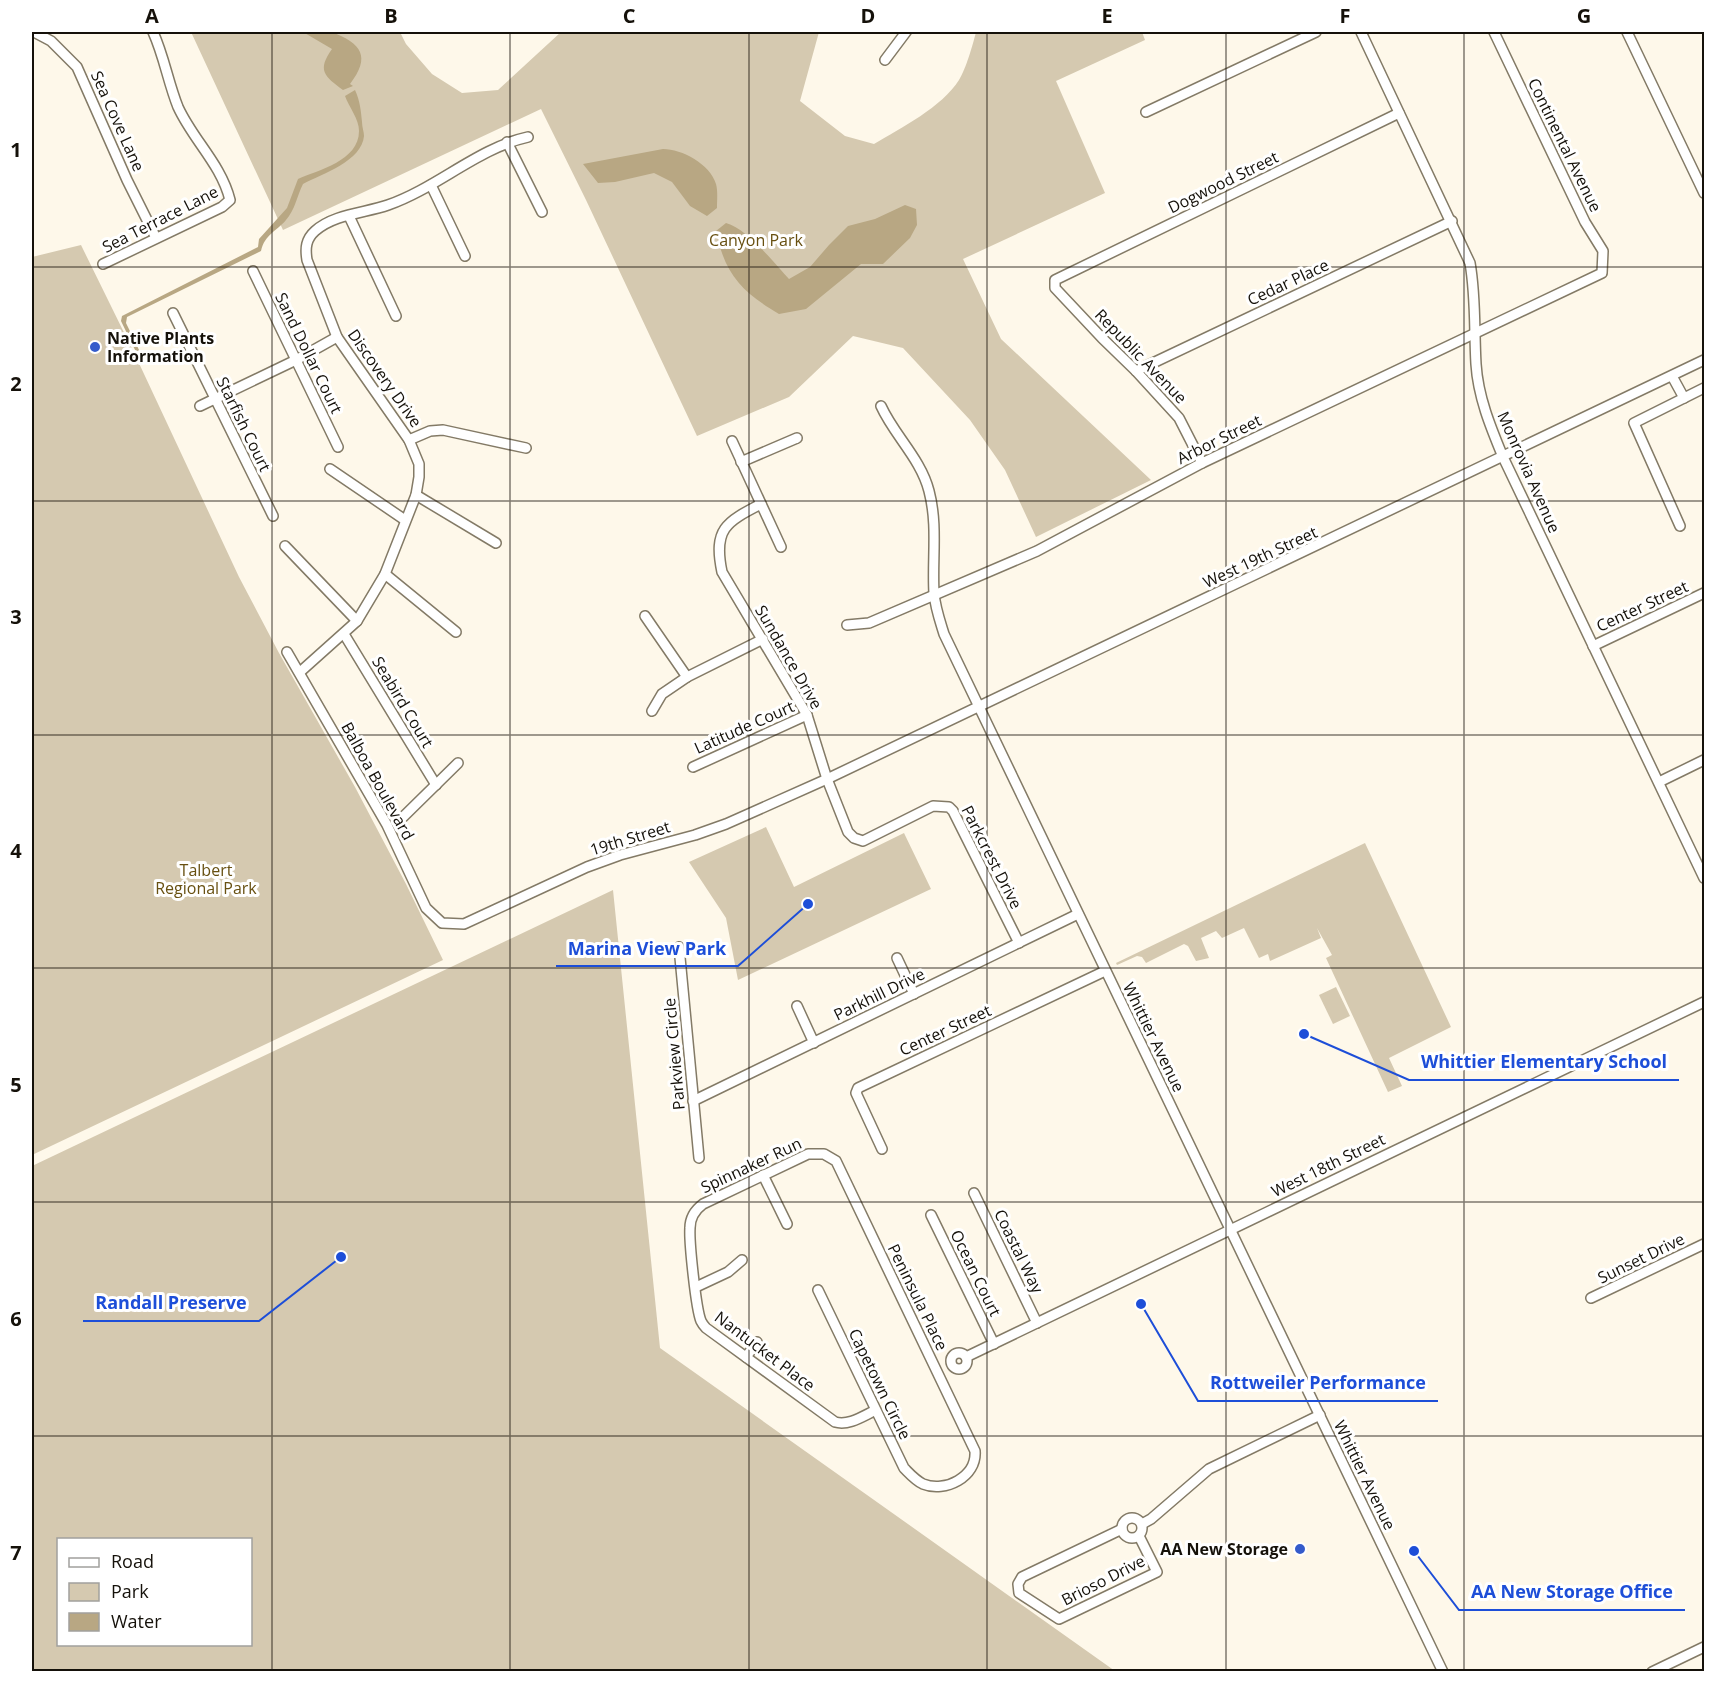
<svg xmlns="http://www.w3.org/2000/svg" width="1736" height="1703" font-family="'Open Sans',sans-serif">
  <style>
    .green { fill: #d5c9b0; fill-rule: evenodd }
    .water { fill: #b8a783 }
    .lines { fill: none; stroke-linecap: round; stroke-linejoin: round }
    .minor-casing { stroke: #837a66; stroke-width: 12 }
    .minor { stroke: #fff; stroke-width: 9 }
    .grid { fill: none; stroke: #15110a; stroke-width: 1.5; stroke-opacity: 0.55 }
    .poi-dot { fill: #345bcb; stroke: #fff; stroke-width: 2 }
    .labels { text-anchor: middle; stroke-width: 6; stroke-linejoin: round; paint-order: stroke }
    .street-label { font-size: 16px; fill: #15110a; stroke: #fff }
    .park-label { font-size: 16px; fill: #685011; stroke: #fff }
    .poi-label { font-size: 16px; font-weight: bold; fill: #15110a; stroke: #fff; text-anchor: start }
    .leader { fill: none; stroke: #1d4ed8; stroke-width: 2 }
    .callout-dot { fill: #1d4ed8; stroke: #fff; stroke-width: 2 }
    .callout-label { font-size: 18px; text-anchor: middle; font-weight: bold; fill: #1d4ed8; stroke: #fff; stroke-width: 6; stroke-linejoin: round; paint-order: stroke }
    .neatline { fill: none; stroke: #15110a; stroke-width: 2 }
    .grid-label { font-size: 20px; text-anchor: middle; font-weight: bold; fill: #15110a }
  </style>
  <rect width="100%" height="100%" fill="#fef8ea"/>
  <g class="green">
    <path d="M 191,32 L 400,32 L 406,44 L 432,74 L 462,93 L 498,90 L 561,32 L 819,32 L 800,101 L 845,136 L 874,144 C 901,128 942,107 959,80 C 966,69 973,44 976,32 L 1142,32 L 1145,40 L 1056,81 L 1105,193 L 963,259 L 1001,339 L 1151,480 L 1036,537 L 1005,470 L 970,420 L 903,348 L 853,336 L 789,397 L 697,436 L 586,200 L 541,109 L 283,230 Z"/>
    <path d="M 81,245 L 137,359 L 239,577 L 279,653 L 355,787 L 406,884 L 443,960 L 32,1155 L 32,257 Z"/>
    <path d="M 766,827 L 794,887 L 904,833 L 931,889 L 738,980 L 726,918 L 689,862 Z"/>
    <path d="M 1365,843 L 1451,1027 L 1389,1058 L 1402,1086 L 1388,1092 L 1326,958 L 1332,955 L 1317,928 L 1321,938 L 1270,961 L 1268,954 L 1259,958 L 1244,928 L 1222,938 L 1216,931 L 1201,938 L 1209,958 L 1196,961 L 1188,946 L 1184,944 L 1146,963 L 1142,957 L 1137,956 L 1117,965 L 1116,963 Z"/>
    <path d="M 613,890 L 660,1348 L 1115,1671 L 32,1671 L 32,1166 ZM 58,1540 L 250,1540 L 250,1644 L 58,1644 Z"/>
    <path d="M 1336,987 L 1350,1016 L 1333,1024 L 1319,995 Z"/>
  </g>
  <g class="water">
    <path d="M 303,32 C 311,31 323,30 331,32 C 362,43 371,57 350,84 L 353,86 L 343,90 C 324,76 317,70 332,49 Z"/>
    <path d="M 355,90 C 360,101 361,111 362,122 C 362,127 364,132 364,136 C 362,161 322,174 303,184 C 297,196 295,210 286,220 C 276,232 265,234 261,251 L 127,317 L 126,323 L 140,352 L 137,354 L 121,321 L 122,316 L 258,247 L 259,239 L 287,208 L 298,179 C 318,170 359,161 359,131 C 359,119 349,107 345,96 Z"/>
    <path d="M 663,149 C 682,149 710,164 716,184 C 718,191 717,201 717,208 L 707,216 L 690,206 L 672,182 L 654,173 L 615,182 L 598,183 L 583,164 Z"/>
    <path d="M 905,205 L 916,209 L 917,225 L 910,238 L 883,264 L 861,264 L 806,309 L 779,314 C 742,292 725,275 716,231 L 726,223 C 749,230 773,262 789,279 L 810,267 L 829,245 L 848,226 L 875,219 Z"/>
  </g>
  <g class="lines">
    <g class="minor-casing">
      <g id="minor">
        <path d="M 34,32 L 51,41 L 77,67 L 127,180 L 156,238"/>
        <path d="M 1361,32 L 1470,263 C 1476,297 1474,330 1476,364 C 1478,397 1491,428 1503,457 L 1704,878"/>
        <path d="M 1627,32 L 1704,193"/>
        <path d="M 885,60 L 906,32"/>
        <path d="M 1146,112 L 1316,32"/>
        <path d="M 507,142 L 542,212"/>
        <path d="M 431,185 L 465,256"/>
        <path d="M 349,216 L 396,316"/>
        <path d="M 103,264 L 222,207 L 230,200 C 221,164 193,140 178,107 C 168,82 164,56 153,32"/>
        <path d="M 253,271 L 338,447"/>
        <path d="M 173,313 L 273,516"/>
        <path d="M 1136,371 L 1452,221"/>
        <path d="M 1672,376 L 1684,398"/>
        <path d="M 200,406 L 296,360 L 337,337"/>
        <path d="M 881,406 C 894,435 921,459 929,491 C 938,525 932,559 934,593 C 935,607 940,621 944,634 L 1443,1672"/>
        <path d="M 409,440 L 430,431 L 443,430 L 526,448"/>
        <path d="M 732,441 L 781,547"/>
        <path d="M 741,462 L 797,438"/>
        <path d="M 1202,463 L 1179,418 L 1136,371 L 1102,338 L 1055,288 L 1055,280 L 1399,113"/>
        <path d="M 330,469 L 405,520"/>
        <path d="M 416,495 L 496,543"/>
        <path d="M 761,504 C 726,522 713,529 722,572 L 807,715 L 827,779 L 848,832 L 854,838 L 863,841 L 933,806 L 949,807 L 953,811 L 1019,943"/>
        <path d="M 1680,526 L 1634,423 L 1704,388"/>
        <path d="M 285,546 L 357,621"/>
        <path d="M 385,574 L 456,632"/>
        <path d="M 645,616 L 687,677"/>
        <path d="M 847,625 L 869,623 L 1037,551 L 1202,463 L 1602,273 L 1603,251 L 1585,222 L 1494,32"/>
        <path d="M 344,634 L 436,785"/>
        <path d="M 1593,646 L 1704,593"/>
        <path d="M 287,652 L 387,825 L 426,908 L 442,923 L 464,924 L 587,867 L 620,855 L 695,835 L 726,824 L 827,779 L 1704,360"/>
        <path d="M 300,672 L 357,621 L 385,574 L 416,495 L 419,477 L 419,464 L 409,440 L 337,337 L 307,260 C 305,248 306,239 315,231 C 334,214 365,213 388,205 C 437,188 478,148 528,137"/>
        <path d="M 652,711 L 662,694 L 687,677 L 763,639"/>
        <path d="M 693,767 L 807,715"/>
        <path d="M 1659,782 L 1704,760"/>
        <path d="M 401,819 L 458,763"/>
        <path d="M 679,947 L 699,1158"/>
        <path d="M 897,958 L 914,994"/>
        <path d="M 797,1006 L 814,1043"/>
        <path d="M 693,1101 L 1078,914"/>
        <path d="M 882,1149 L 856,1093 L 858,1088 L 1105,971"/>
        <path d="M 763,1175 L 787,1224"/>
        <path d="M 974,1193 L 1037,1323"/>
        <path d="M 931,1215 L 994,1344"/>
        <path d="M 696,1287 L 728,1272 L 742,1260"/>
        <path d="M 818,1290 L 904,1468 C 910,1474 915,1480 923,1484 C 945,1493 977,1477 975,1451 L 836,1161 L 824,1154 L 808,1154 L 703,1204 C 695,1210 690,1218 690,1228 C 689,1242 696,1309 701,1321 C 702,1323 704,1326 706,1328 L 835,1422 C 849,1426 863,1416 876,1410"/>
        <path d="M 1591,1298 L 1704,1244"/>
        <circle cx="959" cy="1361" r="8"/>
        <path d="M 746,1357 L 757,1342"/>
        <path d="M 966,1357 L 1704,1002"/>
        <circle cx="1132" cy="1528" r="10"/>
        <path d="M 1142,1524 L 1151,1519 L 1209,1469 L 1320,1415"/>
        <path d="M 1122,1529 L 1022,1577 L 1018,1584 L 1019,1593 L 1059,1619 L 1157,1572 L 1139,1536"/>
        <path d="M 1652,1672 L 1704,1647"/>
      </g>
    </g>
    <use href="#minor" class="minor"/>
  </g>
  <path class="grid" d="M 272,32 L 272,1672M 510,32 L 510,1672M 749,32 L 749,1672M 987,32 L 987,1672M 1226,32 L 1226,1672M 1464,32 L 1464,1672M 32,267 L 1704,267M 32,501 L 1704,501M 32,735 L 1704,735M 32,968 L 1704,968M 32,1202 L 1704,1202M 32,1436 L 1704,1436"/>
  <g class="poi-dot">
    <circle cx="95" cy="347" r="6"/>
    <circle cx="1300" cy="1549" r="6"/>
  </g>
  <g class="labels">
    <g class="street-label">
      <text transform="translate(118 121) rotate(66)" y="6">Sea Cove Lane</text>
      <text transform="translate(1565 145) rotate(64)" y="6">Continental Avenue</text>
      <text transform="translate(1223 182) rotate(-26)" y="6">Dogwood Street</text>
      <text transform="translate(160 219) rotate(-27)" y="6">Sea Terrace Lane</text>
      <text transform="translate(1288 282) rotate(-25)" y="6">Cedar Place</text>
      <text transform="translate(309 353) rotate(64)" y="6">Sand Dollar Court</text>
      <text transform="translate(1141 356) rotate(46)" y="6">Republic Avenue</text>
      <text transform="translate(385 378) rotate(55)" y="6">Discovery Drive</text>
      <text transform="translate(244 424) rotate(64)" y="6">Starfish Court</text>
      <text transform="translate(1219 439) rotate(-26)" y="6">Arbor Street</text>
      <text transform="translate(1529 472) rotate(66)" y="6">Monrovia Avenue</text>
      <text transform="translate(1260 557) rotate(-25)" y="6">West 19th Street</text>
      <text transform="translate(1642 606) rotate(-25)" y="6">Center Street</text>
      <text transform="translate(789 657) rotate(60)" y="6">Sundance Drive</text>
      <text transform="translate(403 702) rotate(59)" y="6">Seabird Court</text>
      <text transform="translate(744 727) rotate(-24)" y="6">Latitude Court</text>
      <text transform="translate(378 781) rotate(61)" y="6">Balboa Boulevard</text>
      <text transform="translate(630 838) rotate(-17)" y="6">19th Street</text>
      <text transform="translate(992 857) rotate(63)" y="6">Parkcrest Drive</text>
      <text transform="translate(879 994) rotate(-26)" y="6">Parkhill Drive</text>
      <text transform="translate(945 1030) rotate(-25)" y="6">Center Street</text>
      <text transform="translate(1154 1037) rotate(64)" y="6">Whittier Avenue</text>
      <text transform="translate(674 1054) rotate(-95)" y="6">Parkview Circle</text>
      <text transform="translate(751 1165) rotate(-25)" y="6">Spinnaker Run</text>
      <text transform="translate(1328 1165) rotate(-26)" y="6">West 18th Street</text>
      <text transform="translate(1019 1251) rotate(64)" y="6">Coastal Way</text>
      <text transform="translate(1641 1258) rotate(-26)" y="6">Sunset Drive</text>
      <text transform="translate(976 1273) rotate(64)" y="6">Ocean Court</text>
      <text transform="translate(918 1297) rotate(64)" y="6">Peninsula Place</text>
      <text transform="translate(765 1351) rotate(37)" y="6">Nantucket Place</text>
      <text transform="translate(880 1384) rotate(64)" y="6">Capetown Circle</text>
      <text transform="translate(1365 1475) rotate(64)" y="6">Whittier Avenue</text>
      <text transform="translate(1103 1580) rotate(-27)" y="6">Brioso Drive</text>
    </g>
    <g class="park-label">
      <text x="756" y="246">Canyon Park</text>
      <text x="206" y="876">Talbert<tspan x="206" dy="18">Regional Park</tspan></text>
    </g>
    <g class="poi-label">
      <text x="107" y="344">Native Plants<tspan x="107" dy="18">Information</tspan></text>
      <text x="1288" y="1555" text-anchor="end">AA New Storage</text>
    </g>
  </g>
  <path class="leader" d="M808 904L738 966H556M1304 1034L1409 1080H1679M341 1257L259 1321H83M1141 1304L1198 1401H1438M1414 1551L1459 1610H1685"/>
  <g class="callout-dot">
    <circle cx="808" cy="904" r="6"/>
    <circle cx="1304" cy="1034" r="6"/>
    <circle cx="341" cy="1257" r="6"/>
    <circle cx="1141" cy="1304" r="6"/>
    <circle cx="1414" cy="1551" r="6"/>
  </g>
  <g class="callout-label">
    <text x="647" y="955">Marina View Park</text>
    <text x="1544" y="1068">Whittier Elementary School</text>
    <text x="171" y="1309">Randall Preserve</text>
    <text x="1318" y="1389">Rottweiler Performance</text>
    <text x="1572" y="1598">AA New Storage Office</text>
  </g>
  <rect width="1736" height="1703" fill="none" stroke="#ffffff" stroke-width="66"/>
  <rect x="57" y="1538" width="195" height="108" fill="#ffffff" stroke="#a1a09d" stroke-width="1.5"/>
  <rect x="69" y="1558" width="30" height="9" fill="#ffffff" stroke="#a1a09d" stroke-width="1.5"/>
  <text x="111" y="1568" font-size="18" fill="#15110a">Road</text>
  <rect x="69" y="1583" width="30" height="18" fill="#d5c9b0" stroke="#a1a09d" stroke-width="1.5"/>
  <text x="111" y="1598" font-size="18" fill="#15110a">Park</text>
  <rect x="69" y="1613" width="30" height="18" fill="#b8a783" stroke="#a1a09d" stroke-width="1.5"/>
  <text x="111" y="1628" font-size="18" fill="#15110a">Water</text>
  <rect x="33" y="33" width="1670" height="1637" class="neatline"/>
  <g class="grid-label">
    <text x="152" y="23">A</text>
    <text x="391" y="23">B</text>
    <text x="629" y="23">C</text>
    <text x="868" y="23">D</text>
    <text x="1107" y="23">E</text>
    <text x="1345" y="23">F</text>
    <text x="1584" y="23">G</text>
    <text x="16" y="157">1</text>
    <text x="16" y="391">2</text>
    <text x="16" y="624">3</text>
    <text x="16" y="858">4</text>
    <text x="16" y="1092">5</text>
    <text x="16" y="1326">6</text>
    <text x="16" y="1560">7</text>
  </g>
</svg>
